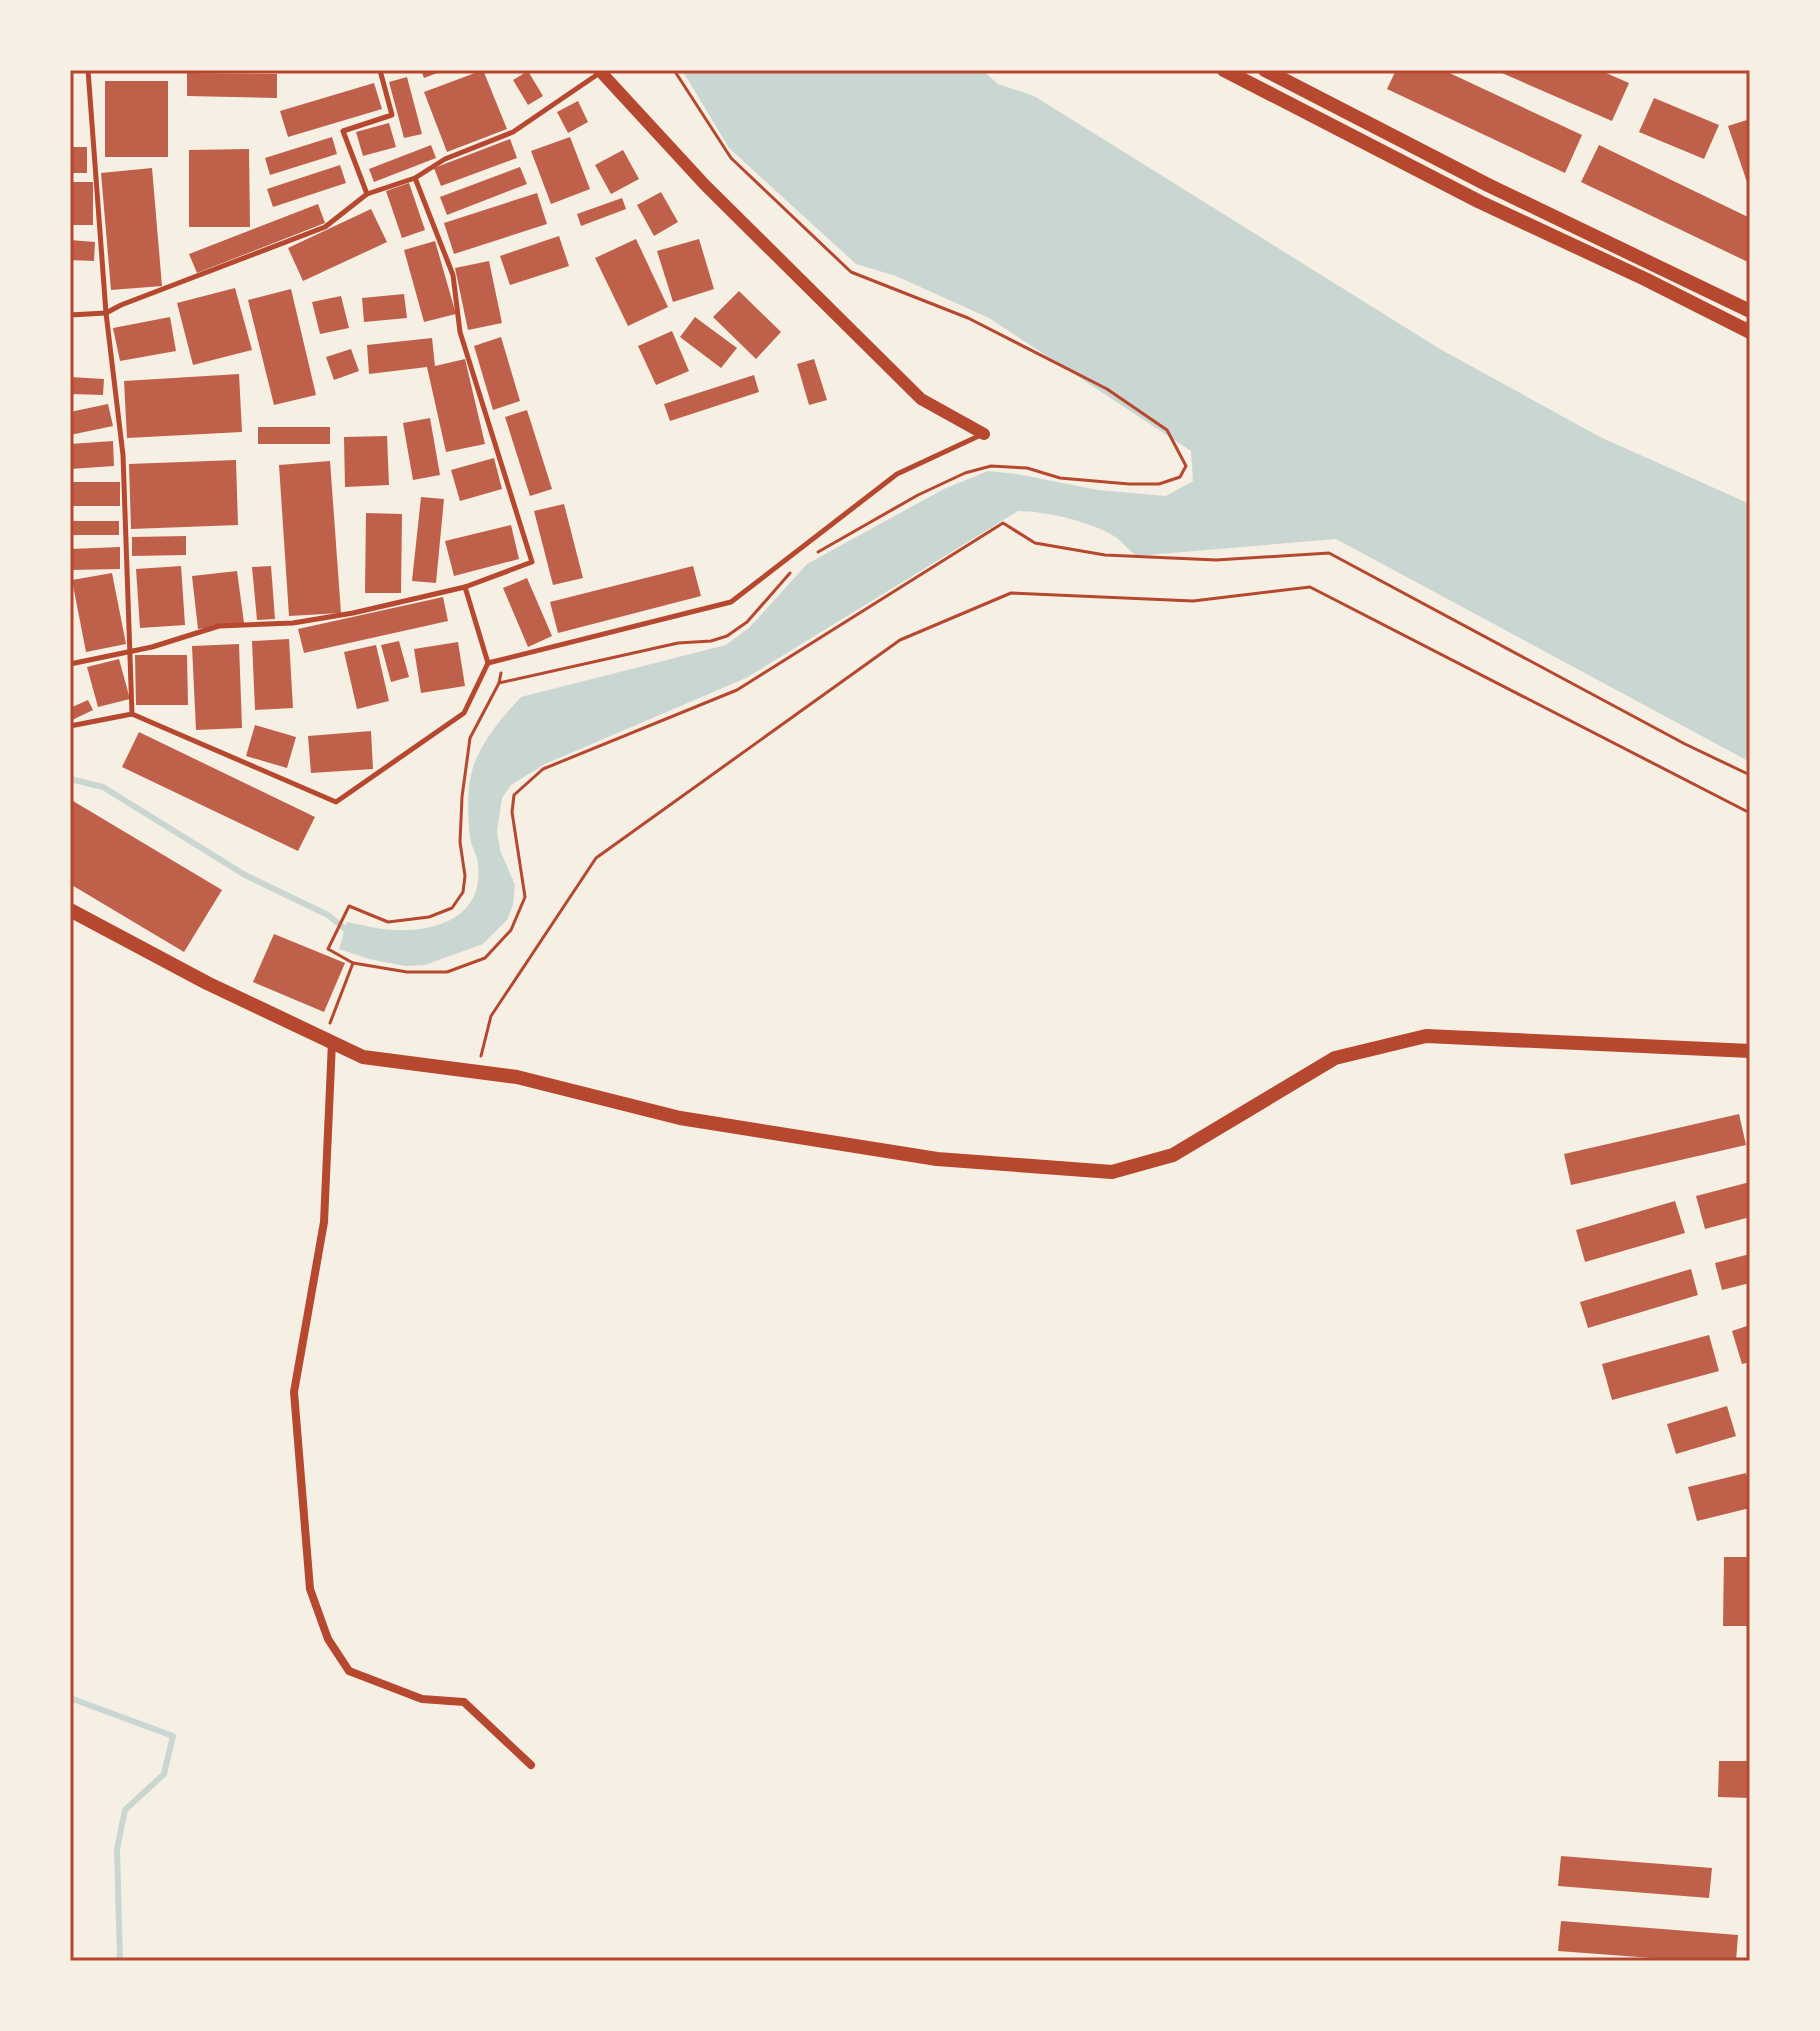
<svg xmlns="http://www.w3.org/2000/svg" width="1820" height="2031" font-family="'Source Sans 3',sans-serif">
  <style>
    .water { fill: #c9d6d2 }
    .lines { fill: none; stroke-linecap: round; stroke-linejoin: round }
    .stream { stroke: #c9d6d2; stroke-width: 6 }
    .building { fill: #bf614a }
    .path { stroke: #b5482f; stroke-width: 3 }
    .service { stroke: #b5482f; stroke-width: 5 }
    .minor { stroke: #b5482f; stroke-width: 8 }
    .tertiary { stroke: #b5482f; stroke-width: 12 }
    .secondary { stroke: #b5482f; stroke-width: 14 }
    .neatline { fill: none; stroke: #b5482f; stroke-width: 3 }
  </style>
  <rect width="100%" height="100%" fill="#f6efe4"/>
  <path class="water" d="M 682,70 L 982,70 L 998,84 L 1034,96 L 1440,349 L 1600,437 L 1750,504 L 1750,762 L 1336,539 L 1136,556 C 1129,550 1123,543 1117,538 C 1094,522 1045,511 1018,511 L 746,678 L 545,764 L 511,785 L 502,798 L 497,831 L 500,850 L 515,885 L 513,905 L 507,920 L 483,944 L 425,965 L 405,966 L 369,959 L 339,949 L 347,922 C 363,925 380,930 396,930 C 439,932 484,915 478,865 C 478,857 473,850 471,842 C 468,828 467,794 470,780 C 475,749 500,719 521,697 L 726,645 L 750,627 L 807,564 L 944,489 L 988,471 L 1017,474 L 1098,490 L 1166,496 L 1193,481 L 1191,451 L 989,318 L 896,276 L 856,264 L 729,148 Z"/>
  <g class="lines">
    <g class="stream">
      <path d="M 70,779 L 103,787 L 245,875 L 328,915 L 349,932"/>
      <path d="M 70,1698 L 173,1736 L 164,1774 L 125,1810 L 117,1849 L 120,1961"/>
    </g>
  </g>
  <g class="building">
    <path d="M 421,70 L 445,70 L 424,78 Z"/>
    <path d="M 483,70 L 507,129 L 447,152 L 424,92 Z"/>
    <path d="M 1396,70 L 1443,70 L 1582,135 L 1565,173 L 1387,89 Z"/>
    <path d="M 1495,70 L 1599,70 L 1629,83 L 1612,121 Z"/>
    <path d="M 528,71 L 543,96 L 528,105 L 513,80 Z"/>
    <path d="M 187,73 L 277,74 L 277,98 L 187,96 Z"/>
    <path d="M 407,77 L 422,134 L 404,138 L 389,82 Z"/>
    <rect x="105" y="81" width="63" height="76"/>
    <path d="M 374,83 L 382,109 L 288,137 L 280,111 Z"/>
    <path d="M 1654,98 L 1719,125 L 1704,159 L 1639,132 Z"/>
    <path d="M 578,101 L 588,122 L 568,133 L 557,112 Z"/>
    <path d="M 1750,119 L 1750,188 L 1749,188 L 1728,126 Z"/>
    <path d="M 389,123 L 396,147 L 363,156 L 356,132 Z"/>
    <path d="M 332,137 L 337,154 L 270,175 L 265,158 Z"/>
    <path d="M 570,137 L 590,189 L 551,204 L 531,151 Z"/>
    <path d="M 510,139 L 517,158 L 441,186 L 434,168 Z"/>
    <path d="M 431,145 L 436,158 L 374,182 L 369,169 Z"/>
    <path d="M 1599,145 L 1750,218 L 1750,263 L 1581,182 Z"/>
    <rect x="70" y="147" width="17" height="26"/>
    <path d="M 249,149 L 250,227 L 189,227 L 189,150 Z"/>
    <path d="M 623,150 L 639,179 L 611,194 L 595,165 Z"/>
    <path d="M 340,165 L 346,183 L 273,207 L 267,189 Z"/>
    <path d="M 520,167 L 527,184 L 447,215 L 440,197 Z"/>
    <path d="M 152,168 L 162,286 L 111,290 L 101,173 Z"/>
    <rect x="70" y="182" width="23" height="43"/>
    <path d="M 409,183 L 425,230 L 402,238 L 386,191 Z"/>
    <path d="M 661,192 L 678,222 L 654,236 L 637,205 Z"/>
    <path d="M 537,193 L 547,224 L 454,254 L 444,223 Z"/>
    <path d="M 622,198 L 626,209 L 581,226 L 577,214 Z"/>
    <path d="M 318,204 L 325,223 L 197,273 L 189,254 Z"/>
    <path d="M 371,209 L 387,242 L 303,281 L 288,248 Z"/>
    <path d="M 559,236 L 569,266 L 510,285 L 500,256 Z"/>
    <path d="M 636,239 L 668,307 L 628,326 L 595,258 Z"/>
    <path d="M 699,239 L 714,289 L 673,302 L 657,251 Z"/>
    <path d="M 70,240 L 95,242 L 94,261 L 70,260 Z"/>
    <path d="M 435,241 L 456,314 L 424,322 L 404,250 Z"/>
    <path d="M 489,261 L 502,323 L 468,330 L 455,268 Z"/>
    <path d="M 235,288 L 252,350 L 193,365 L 177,303 Z"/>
    <path d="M 291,289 L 316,395 L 274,405 L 248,300 Z"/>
    <path d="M 739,291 L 781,332 L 756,359 L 713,317 Z"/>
    <path d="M 404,294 L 407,318 L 364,322 L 362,298 Z"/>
    <path d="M 341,296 L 349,328 L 320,334 L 312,302 Z"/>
    <path d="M 170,317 L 176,351 L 120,361 L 113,328 Z"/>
    <path d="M 695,317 L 737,348 L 721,368 L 680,337 Z"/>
    <path d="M 672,331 L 689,371 L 656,385 L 638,346 Z"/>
    <path d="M 501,337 L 520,401 L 493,410 L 474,346 Z"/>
    <path d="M 432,338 L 435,366 L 465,359 L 485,444 L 446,452 L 427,367 L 369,374 L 367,345 Z"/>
    <path d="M 351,349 L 359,371 L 334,380 L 326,357 Z"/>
    <path d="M 814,359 L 827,400 L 809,405 L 797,364 Z"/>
    <path d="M 239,374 L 242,432 L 127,438 L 124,381 Z"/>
    <path d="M 754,375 L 759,392 L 670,421 L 664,404 Z"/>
    <path d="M 70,377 L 104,379 L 103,395 L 70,394 Z"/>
    <path d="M 108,404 L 113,426 L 70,435 L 70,412 Z"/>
    <path d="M 527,410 L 552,489 L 530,496 L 505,417 Z"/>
    <path d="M 430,418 L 440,475 L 413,480 L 403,423 Z"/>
    <rect x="258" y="427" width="72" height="17"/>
    <path d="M 387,436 L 389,485 L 345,487 L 344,437 Z"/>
    <path d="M 113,441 L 114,466 L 70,469 L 70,444 Z"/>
    <path d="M 494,458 L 502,489 L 460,501 L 451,470 Z"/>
    <path d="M 236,460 L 238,525 L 131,529 L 129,464 Z"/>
    <path d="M 330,461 L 341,613 L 289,616 L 279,465 Z"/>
    <rect x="70" y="482" width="50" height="24"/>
    <path d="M 421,497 L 444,499 L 436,583 L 412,581 Z"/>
    <path d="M 564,504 L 583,578 L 553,585 L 534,511 Z"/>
    <path d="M 366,513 L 402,514 L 401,593 L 365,593 Z"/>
    <rect x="71" y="521" width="48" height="14"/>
    <path d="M 511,525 L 519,559 L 454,576 L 445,541 Z"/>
    <path d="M 186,536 L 186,555 L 132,556 L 132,537 Z"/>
    <path d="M 120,547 L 120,569 L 70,570 L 70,549 Z"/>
    <path d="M 181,566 L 185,625 L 140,628 L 136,569 Z"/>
    <path d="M 271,566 L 275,619 L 257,620 L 252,567 Z"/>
    <path d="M 693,566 L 701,596 L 558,633 L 550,602 Z"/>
    <path d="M 237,571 L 244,623 L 198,629 L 192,576 Z"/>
    <path d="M 112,573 L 126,644 L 86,652 L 72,580 Z"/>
    <path d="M 527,578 L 552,636 L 528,647 L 503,588 Z"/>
    <path d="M 443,597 L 448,621 L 304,653 L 298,629 Z"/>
    <path d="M 289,639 L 293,708 L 255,710 L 252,641 Z"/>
    <path d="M 399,641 L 409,677 L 391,682 L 381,645 Z"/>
    <path d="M 458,642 L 465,686 L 421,693 L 414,649 Z"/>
    <path d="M 239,644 L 242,728 L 196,730 L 192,646 Z"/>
    <path d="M 376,645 L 389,701 L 357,709 L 344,652 Z"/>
    <path d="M 135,655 L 187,655 L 188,705 L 136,705 Z"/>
    <path d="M 119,659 L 130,699 L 98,707 L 87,667 Z"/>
    <path d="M 88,700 L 93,710 L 70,721 L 70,708 Z"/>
    <path d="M 255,725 L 296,737 L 287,768 L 246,756 Z"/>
    <path d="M 371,731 L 373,769 L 311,773 L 308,736 Z"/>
    <path d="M 139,732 L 315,817 L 298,851 L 122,767 Z"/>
    <path d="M 73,801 L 222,890 L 184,952 L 70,884 L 70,806 Z"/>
    <path d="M 274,934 L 345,963 L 324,1012 L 253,982 Z"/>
    <path d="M 1739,1114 L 1746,1145 L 1571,1185 L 1564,1154 Z"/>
    <path d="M 1750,1182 L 1750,1217 L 1705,1229 L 1696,1196 Z"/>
    <path d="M 1675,1201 L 1685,1233 L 1585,1262 L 1576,1230 Z"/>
    <path d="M 1750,1254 L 1750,1283 L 1722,1290 L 1715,1263 Z"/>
    <path d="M 1691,1269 L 1698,1295 L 1588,1328 L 1580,1302 Z"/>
    <path d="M 1750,1325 L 1750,1362 L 1742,1364 L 1732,1331 Z"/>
    <path d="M 1709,1335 L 1719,1371 L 1612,1400 L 1602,1364 Z"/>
    <path d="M 1727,1406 L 1736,1436 L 1676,1454 L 1667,1424 Z"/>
    <path d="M 1746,1473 L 1750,1490 L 1750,1508 L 1697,1521 L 1688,1487 Z"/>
    <path d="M 1724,1557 L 1750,1557 L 1750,1626 L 1723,1626 Z"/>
    <path d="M 1719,1761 L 1750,1761 L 1750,1798 L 1718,1797 Z"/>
    <path d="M 1561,1856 L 1712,1868 L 1709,1898 L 1558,1886 Z"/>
    <path d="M 1561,1921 L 1738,1935 L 1736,1961 L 1692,1961 L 1558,1951 Z"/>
  </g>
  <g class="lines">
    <g class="path">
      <path d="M 674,70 L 731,158 L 851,272 L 968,318 L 1107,389 L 1167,430 L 1186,466 L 1180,477 L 1159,484 L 1129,484 L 1060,478 L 1027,468 L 991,466 L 965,473 L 918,495 L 818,552"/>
      <path d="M 501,673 L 499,683 L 678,643 L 711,641 L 727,636 L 747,622 L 790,573"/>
      <path d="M 353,963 L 407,972 L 447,972 L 485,958 L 511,930 L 525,897 L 512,812 L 514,795 L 543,769 L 737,690 L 1003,523 L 1035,543 L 1105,555 L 1216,560 L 1329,553 L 1685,744 L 1750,775"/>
      <path d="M 330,1023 L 353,963 L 328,949 L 349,906 L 388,922 L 429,917 L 452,908 L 463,892 L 465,876 L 460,842 L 462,797 L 470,738 L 499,683"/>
      <path d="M 481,1056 L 491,1016 L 596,858 L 900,640 L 1011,593 L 1193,601 L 1310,587 L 1750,813"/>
    </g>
    <g class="service">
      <path d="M 88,70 L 106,313 L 123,455 L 132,714"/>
      <path d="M 415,178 L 453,275 L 460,332 L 532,562 L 465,587"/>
      <path d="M 367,194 L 343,131 L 392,115 L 381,74"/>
      <path d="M 70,315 L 106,313 L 121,305 L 325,227 L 367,194 L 415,178 L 445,159 L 513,132 L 601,72"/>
      <path d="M 70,664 L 152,647 L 219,626 L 293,623 L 353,613 L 465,587 L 488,663"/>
      <path d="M 70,726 L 132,714 L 336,802 L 464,713 L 488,663 L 731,602 L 897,474 L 983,434"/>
    </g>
    <path class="minor" d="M 332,1042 L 324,1222 L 294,1392 L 310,1589 L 328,1639 L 349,1671 L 422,1699 L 464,1702 L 531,1765"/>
    <path class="tertiary" d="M 599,70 L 705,185 L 921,399 L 984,434"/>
    <g class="secondary">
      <path d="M 1224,70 L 1480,202 L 1645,279 L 1750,332"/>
      <path d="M 1265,70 L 1488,185 L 1750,311"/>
      <path d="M 70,910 L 207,983 L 363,1057 L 517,1077 L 680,1118 L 937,1159 L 1112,1172 L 1173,1155 L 1335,1058 L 1426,1036 L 1750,1051"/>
    </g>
  </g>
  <rect width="1820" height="2031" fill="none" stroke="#f6efe4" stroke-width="144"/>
  <rect x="72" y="72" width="1676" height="1887" class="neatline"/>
</svg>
